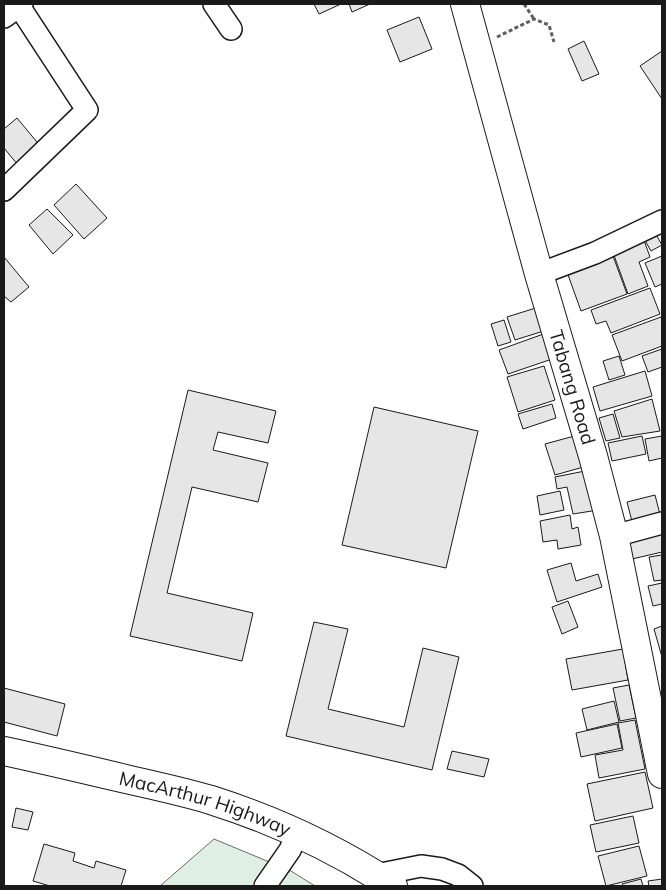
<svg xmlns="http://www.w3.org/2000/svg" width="666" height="890" font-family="Mulish,sans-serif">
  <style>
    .green { fill: #e0efe3; stroke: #6a6a6a }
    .building { fill: #e6e6e6; stroke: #1a1a1a }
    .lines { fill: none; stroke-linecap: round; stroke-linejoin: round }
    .minor-casing { stroke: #1a1a1a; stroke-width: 24 }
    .major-casing { stroke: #1a1a1a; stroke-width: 30 }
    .highway-casing { stroke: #1a1a1a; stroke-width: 30 }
    .path { stroke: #5f5f5f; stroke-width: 3; stroke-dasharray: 4 2.5; stroke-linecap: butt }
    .minor { stroke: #fff; stroke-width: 21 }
    .major { stroke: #fff; stroke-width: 28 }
    .highway { stroke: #fff; stroke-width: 28 }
    .labels { text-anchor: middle; stroke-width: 4; stroke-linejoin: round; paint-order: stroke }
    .street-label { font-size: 19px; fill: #1a1a1a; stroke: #fff }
  </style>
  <rect width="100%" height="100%" fill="#fff"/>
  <path class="green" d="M 214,839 L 291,871 L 315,886 L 160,886 Z"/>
  <g class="building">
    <path d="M 314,4 L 341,4 L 319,14 Z"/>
    <path d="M 349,4 L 370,4 L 352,12 Z"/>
    <path d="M 419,17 L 432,49 L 400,62 L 387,30 Z"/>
    <path d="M 584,41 L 599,74 L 582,81 L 568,49 Z"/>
    <path d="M 662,51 L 662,99 L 640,66 Z"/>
    <path d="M 17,118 L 41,147 L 18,165 L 4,148 L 4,129 Z"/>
    <path d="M 76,184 L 107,218 L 84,239 L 54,205 Z"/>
    <path d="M 47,209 L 73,235 L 53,254 L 29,225 Z"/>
    <path d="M 654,231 L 662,245 L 651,251 L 643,237 Z"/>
    <path d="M 642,235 L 650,257 L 639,262 L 648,286 L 628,294 L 611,247 Z"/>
    <path d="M 613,256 L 627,294 L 581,311 L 567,272 Z"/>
    <path d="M 662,256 L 662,284 L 655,287 L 645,263 Z"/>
    <path d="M 4,257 L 29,287 L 11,302 L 4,296 Z"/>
    <path d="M 650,288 L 660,314 L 611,333 L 606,321 L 596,324 L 591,310 Z"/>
    <path d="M 542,306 L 550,329 L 515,340 L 507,317 Z"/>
    <path d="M 661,317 L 662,320 L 662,346 L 622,361 L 612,335 Z"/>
    <path d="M 504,320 L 511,342 L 498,346 L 491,324 Z"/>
    <path d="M 549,332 L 558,357 L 508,374 L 499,350 Z"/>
    <path d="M 662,349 L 662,367 L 648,372 L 642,356 Z"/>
    <path d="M 619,356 L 625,375 L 609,380 L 603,361 Z"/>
    <path d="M 544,366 L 555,400 L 518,412 L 507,377 Z"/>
    <path d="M 645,371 L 652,396 L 600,411 L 593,387 Z"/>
    <path d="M 188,390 L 276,411 L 268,443 L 218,432 L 213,450 L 268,463 L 258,502 L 192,487 L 167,593 L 253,613 L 242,661 L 130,636 Z"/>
    <path d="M 652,399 L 660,431 L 622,437 L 614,411 Z"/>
    <path d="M 552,404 L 556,418 L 523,429 L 518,414 Z"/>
    <path d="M 374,407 L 478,431 L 446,568 L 342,545 Z"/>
    <path d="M 613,414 L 620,438 L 606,441 L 599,418 Z"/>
    <path d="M 578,435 L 587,466 L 555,475 L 545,444 Z"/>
    <path d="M 642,436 L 646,454 L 612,461 L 608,443 Z"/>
    <path d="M 662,436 L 662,458 L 649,461 L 645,439 Z"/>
    <path d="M 590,470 L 598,510 L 573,514 L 567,487 L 557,489 L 555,477 Z"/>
    <path d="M 560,491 L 564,510 L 540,515 L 537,496 Z"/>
    <path d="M 655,495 L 662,522 L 634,529 L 627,502 Z"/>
    <path d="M 570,515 L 572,529 L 578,527 L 581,545 L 558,549 L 557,540 L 543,542 L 540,521 Z"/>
    <path d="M 662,529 L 662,552 L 632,559 L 627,537 Z"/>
    <path d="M 662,555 L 662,580 L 654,581 L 649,557 Z"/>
    <path d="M 571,563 L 576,581 L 598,574 L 602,587 L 557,602 L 547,570 Z"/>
    <path d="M 662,583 L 662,604 L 653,606 L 648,586 Z"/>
    <path d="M 568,601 L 578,627 L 562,634 L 552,607 Z"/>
    <path d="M 314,622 L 348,629 L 328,709 L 404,727 L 423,648 L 459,657 L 432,770 L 286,736 Z"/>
    <path d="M 662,626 L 662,657 L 654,629 Z"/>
    <path d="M 623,649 L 628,680 L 572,690 L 566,659 Z"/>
    <path d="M 629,685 L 636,718 L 620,721 L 613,688 Z"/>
    <path d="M 4,688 L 65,704 L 57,736 L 4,722 Z"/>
    <path d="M 614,701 L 619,722 L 587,730 L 582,709 Z"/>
    <path d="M 635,720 L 645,769 L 599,778 L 595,755 L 623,750 L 618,723 Z"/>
    <path d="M 617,724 L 622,748 L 581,757 L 576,733 Z"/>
    <path d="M 452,751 L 489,759 L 484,777 L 447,769 Z"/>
    <path d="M 645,772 L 653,808 L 595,821 L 587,784 Z"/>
    <path d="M 16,808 L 33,812 L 28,830 L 12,827 Z"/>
    <path d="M 633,816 L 639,843 L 596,852 L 590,825 Z"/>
    <path d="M 44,844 L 75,853 L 73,861 L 94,868 L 96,861 L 126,870 L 121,886 L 50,886 L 33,881 Z"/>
    <path d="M 639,846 L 647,876 L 606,886 L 598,856 Z"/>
    <path d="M 641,879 L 643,886 L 623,886 L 622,884 Z"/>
    <path d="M 662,879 L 662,886 L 649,886 L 648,881 Z"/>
  </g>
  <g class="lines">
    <g class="minor-casing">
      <g id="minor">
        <path d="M 214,4 L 231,29"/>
        <path d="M 4,17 L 22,4"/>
        <path d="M 4,190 L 87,110 L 19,6"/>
        <path d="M 539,274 L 595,253 L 662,221"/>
        <path d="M 614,536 L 662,523"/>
        <path d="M 376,875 L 421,866 L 442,869 L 458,875 L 472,886"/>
        <path d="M 265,886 L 290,850 L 297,834"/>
      </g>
    </g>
    <g class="major-casing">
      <g id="major">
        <path id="s1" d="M 465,4 L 539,274 L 593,456 L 614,536 L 662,774"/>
      </g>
    </g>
    <g class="highway-casing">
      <g id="highway">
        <path id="s2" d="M 4,751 C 46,760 88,770 130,780 C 157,786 184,792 211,800 C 274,820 338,850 393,886"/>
      </g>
    </g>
    <g class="path">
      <path d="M 524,4 L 534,19"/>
      <path d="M 497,37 L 534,19 L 549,25 L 554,42"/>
    </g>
    <use href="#minor" class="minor"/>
    <use href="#major" class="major"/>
    <use href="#highway" class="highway"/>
  </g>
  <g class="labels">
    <g class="street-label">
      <text dy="7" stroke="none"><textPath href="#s1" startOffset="398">Tabang Road</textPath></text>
      <text dy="7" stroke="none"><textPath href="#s2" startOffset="208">MacArthur Highway</textPath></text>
    </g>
  </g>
  <rect width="666" height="890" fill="none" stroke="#1a1a1a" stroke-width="10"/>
</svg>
